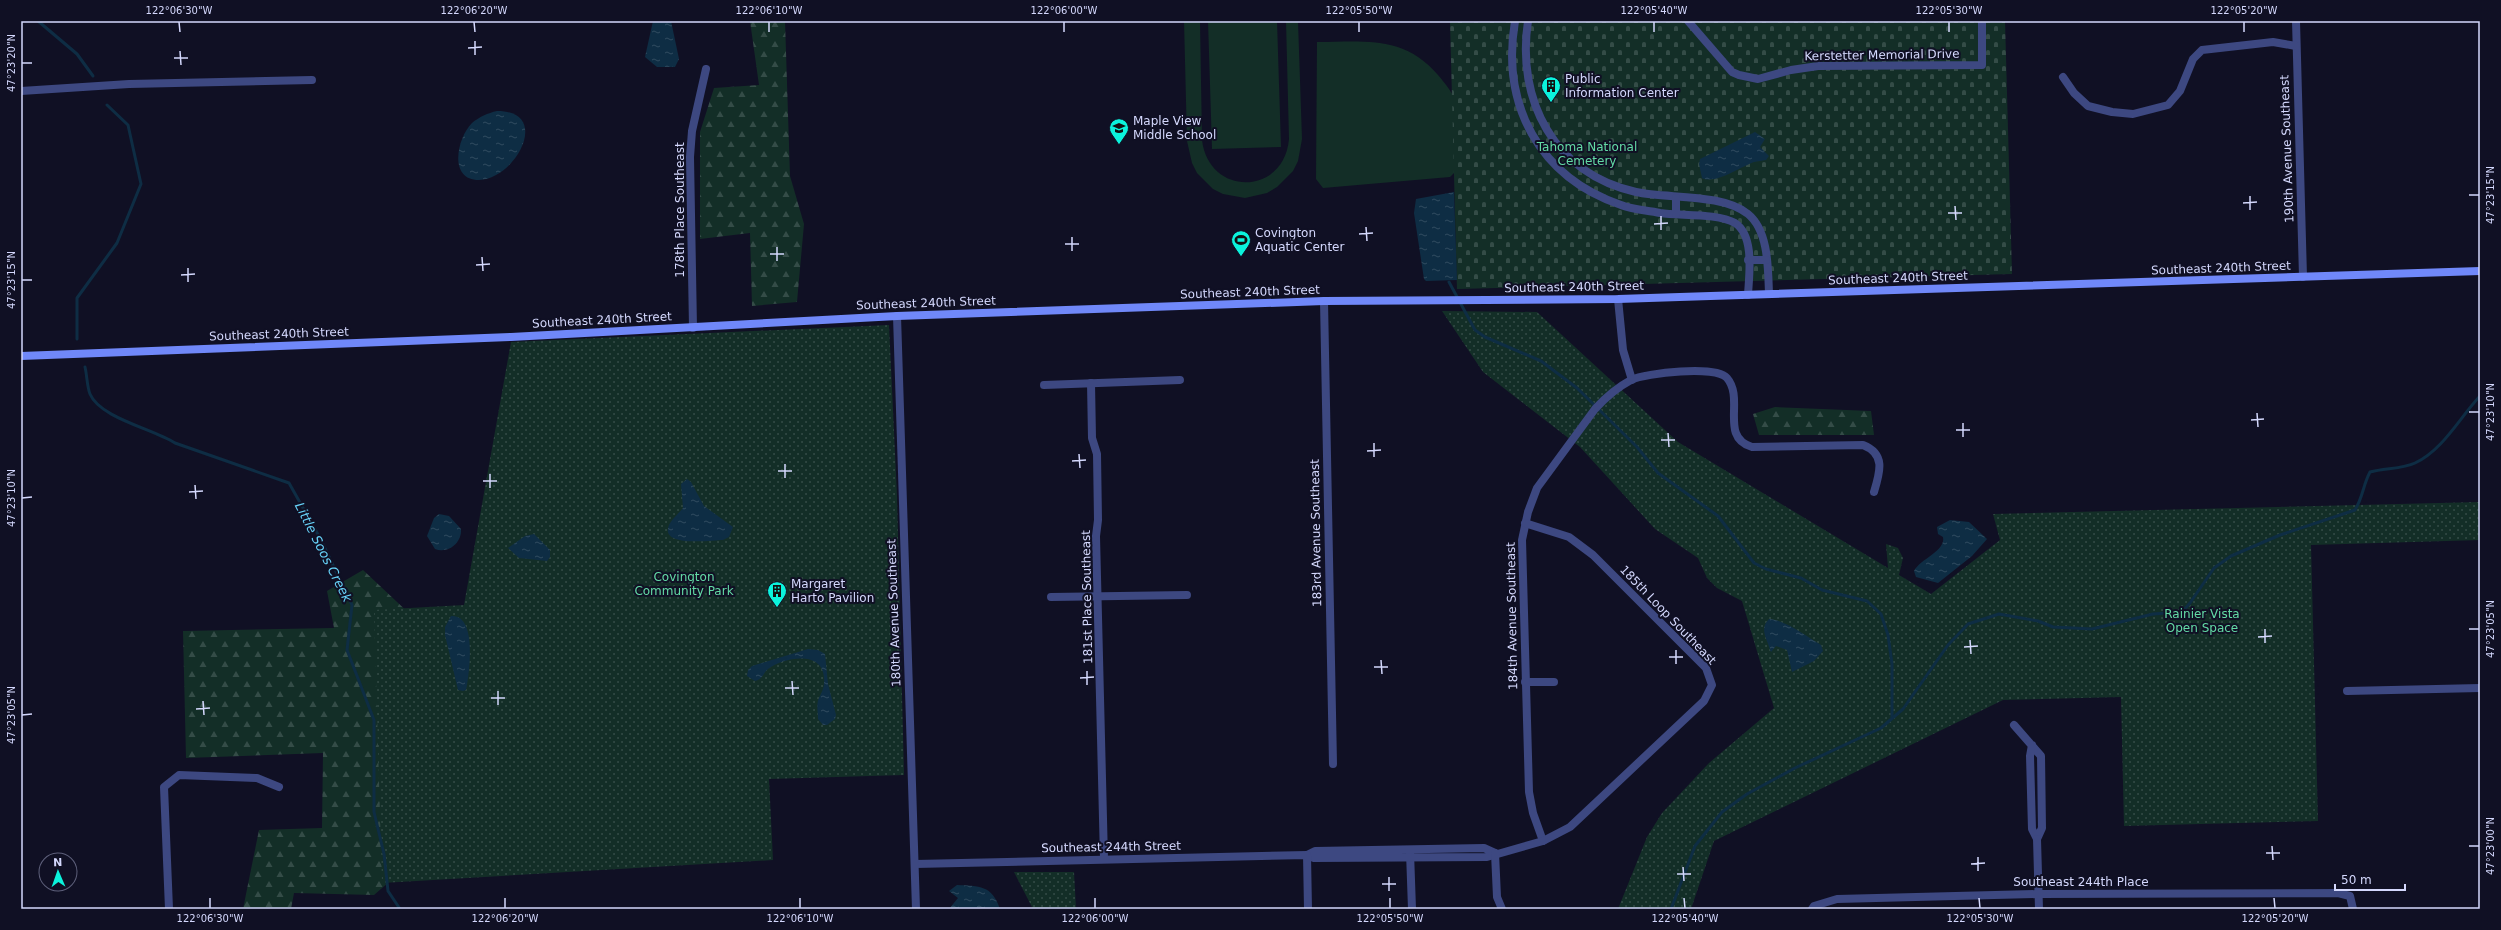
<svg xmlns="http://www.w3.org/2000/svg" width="2501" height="930" font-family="'DejaVu Sans',sans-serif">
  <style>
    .green { fill: #132e27 }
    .forest { fill: url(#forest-firs) }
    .cemetery { fill: url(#cemetery-stones) }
    .park { fill: url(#park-dots) }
    .water { fill: url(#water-ripples) }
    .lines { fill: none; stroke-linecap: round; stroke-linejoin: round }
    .stream { stroke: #0e2d44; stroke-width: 3 }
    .minor { stroke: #3d4881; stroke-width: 8 }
    .tertiary { stroke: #3d4881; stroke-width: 8 }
    .secondary { stroke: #7088f9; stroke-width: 8 }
    .ticks { fill: none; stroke: #d4d8fd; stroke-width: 1.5 }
    .labels { text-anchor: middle; stroke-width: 4; stroke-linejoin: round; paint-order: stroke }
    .street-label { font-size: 12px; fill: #d4d8fd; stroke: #101024 }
    .poi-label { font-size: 12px; fill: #d4d8fd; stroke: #101024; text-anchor: start }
    .park-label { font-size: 12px; fill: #63daa5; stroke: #101024 }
    .water-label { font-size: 13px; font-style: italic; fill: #67d2f8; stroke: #101024 }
    .neatline { fill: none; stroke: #d4d8fd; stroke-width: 1.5 }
    .ticks-label { font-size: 10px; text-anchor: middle; fill: #d4d8fd }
  </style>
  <defs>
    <pattern id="forest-firs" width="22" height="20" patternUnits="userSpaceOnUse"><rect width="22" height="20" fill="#132e27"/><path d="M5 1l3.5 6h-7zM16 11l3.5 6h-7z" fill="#344c47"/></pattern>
    <pattern id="cemetery-stones" width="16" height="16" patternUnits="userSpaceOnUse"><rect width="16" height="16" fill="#132e27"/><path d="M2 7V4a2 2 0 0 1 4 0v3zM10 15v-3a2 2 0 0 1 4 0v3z" fill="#344c47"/></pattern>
    <pattern id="park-dots" width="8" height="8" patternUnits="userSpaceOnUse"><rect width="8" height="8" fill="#132e27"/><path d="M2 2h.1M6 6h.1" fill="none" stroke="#344c47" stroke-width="1.8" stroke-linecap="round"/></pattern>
    <pattern id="water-ripples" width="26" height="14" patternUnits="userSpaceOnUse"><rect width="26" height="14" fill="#0e2d44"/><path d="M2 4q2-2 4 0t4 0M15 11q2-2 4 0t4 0" fill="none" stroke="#304b60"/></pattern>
  </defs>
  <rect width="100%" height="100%" fill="#101024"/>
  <g class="green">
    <path d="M 1184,21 L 1200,21 L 1202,140 C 1209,197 1284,196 1289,139 L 1286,21 L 1298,21 L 1302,139 L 1298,161 L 1293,171 L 1277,187 L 1267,193 L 1245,198 L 1223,194 L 1213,189 L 1197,173 L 1192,163 L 1187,141 Z"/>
    <path d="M 1208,21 L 1277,21 L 1281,147 L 1212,149 Z"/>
    <path d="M 1317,42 C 1364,42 1404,35 1438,75 C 1444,82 1453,93 1456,102 C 1460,114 1457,155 1458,169 L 1450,177 L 1323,188 L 1316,179 Z"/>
  </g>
  <g class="forest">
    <path d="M 750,21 L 785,21 L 790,176 L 804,224 L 797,302 L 752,306 L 750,233 L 700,239 L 700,132 L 714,88 L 759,85 Z"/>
    <path d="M 1775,407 L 1871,411 L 1874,435 L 1759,435 L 1753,414 Z"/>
    <path d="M 363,570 L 413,617 L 389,882 L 374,895 L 294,893 L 291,909 L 243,909 L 259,830 L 322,828 L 323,753 L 186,758 L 183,631 L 334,628 L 327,591 Z"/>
  </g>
  <path class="cemetery" d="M 1450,21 L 2005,21 L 2012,274 L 1457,289 Z"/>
  <g class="park">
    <path d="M 1442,311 L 1537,312 L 1678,442 L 1888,568 L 1886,544 L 1898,548 L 1903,558 L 1899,575 L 1931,594 L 2000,540 L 1993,514 L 2480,502 L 2480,540 L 2311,545 L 2318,821 L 2124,826 L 2121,697 L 2003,700 L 1714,841 L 1691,909 L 1618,909 L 1647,837 L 1662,813 L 1709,763 L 1774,708 L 1742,601 L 1717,588 L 1707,578 L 1698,558 L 1655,529 L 1580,447 L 1483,372 Z"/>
    <path d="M 889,325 L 897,496 L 904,775 L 769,779 L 773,860 L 382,883 L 374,610 L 464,605 L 511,342 Z"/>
    <path d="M 1014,872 L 1074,872 L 1076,909 L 1033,909 Z"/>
  </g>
  <g class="water">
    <path d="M 653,21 L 671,21 L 679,59 L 675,67 L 657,67 L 645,57 Z"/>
    <path d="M 497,111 C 552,111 516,179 479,180 C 448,180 457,138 472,123 C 479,117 488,113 497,111 Z"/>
    <path d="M 1755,132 L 1765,139 L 1760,147 L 1769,156 L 1766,160 C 1762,161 1758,161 1754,162 C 1742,166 1715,185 1702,178 L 1699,164 L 1700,159 Z"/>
    <path d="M 1454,192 L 1457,280 L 1426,281 L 1424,279 L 1414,213 L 1416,199 Z"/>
    <path d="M 687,479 L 691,482 L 704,506 L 733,527 L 729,537 L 723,540 C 713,540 659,548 669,525 C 672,519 679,513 683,508 L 681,484 Z"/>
    <path d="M 439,514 L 449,516 L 461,529 C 462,543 448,554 435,549 L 427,536 L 434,518 Z"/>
    <path d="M 1950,520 L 1969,522 L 1987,539 L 1972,556 L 1938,583 L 1916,577 L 1914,571 C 1920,559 1946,551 1943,537 L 1938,534 L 1937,527 Z"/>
    <path d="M 534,534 L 550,550 L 550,557 L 547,561 L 519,558 L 508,548 L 525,536 Z"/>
    <path d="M 451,616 C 478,614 469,675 466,690 L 463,691 L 458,690 L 445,635 L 445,627 Z"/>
    <path d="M 1769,619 C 1783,619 1808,637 1821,645 L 1823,651 L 1814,661 L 1792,672 L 1787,650 L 1776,646 L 1771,652 L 1770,650 C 1767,638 1759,629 1769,619 Z"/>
    <path d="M 808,649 L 818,650 L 825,654 L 828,684 L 836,715 L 835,719 L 827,725 L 823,725 L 818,719 C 818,712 816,704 819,698 C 821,693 824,689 824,683 C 827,650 786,656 768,669 C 763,673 763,679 755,681 L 747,676 L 748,670 L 752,666 Z"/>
    <path d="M 957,885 C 979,886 992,885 1000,909 L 949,909 L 958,898 L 949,891 Z"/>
  </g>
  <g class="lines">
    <g class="stream">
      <path d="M 38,21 L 77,54 L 93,76"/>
      <path d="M 1449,282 L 1475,330 L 1485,337 L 1541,361 L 1577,388 L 1637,447 L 1658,473 L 1718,516 L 1754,563 L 1766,569 L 1801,578 L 1822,590 L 1867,601 L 1881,614 L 1888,635 L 1892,664 L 1892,718"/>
      <path d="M 77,339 L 77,298 L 117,243 L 141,184 L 128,125 L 107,105"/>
      <path d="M 85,367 C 87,375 87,387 90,394 C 100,418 153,429 175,443 L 289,483 L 320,538 L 352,605 L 347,650 L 374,720 L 374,812 L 384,854 L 388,891 L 400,909"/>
      <path d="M 1671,909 L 1695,846 L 1722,812 L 1747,794 L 1795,768 L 1881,728 L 1903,709 L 1948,645 L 1968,624 L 1999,614 L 2038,621 L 2053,627 L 2092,629 L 2153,614 L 2182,612 L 2190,603 L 2214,568 L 2231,556 L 2280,535 L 2355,510 C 2363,497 2363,485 2370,472 C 2384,468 2403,469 2415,463 C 2443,450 2460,417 2480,396"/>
    </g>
    <g class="minor">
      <path d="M 1515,21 C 1501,105 1539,177 1621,205 C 1633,210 1647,210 1660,213 C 1680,216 1718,213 1735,223 C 1755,236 1749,275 1748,295"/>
      <path d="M 1528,21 C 1516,100 1554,174 1636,192 C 1668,199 1722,193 1748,214 C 1769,231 1768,270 1769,294"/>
      <path d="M 1688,21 L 1732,72 L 1739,75 L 1758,79 L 1791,70 L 1818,66 L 1982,65 L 1982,21"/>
      <path d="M 2296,21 L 2303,277"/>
      <path d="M 2063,77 L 2074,93 L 2088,106 L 2112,112 L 2133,114 L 2168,105 L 2180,91 L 2193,59 L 2202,50 L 2273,42 L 2296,46"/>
      <path d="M 21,91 L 129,84 L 312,80"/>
      <path d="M 1676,214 L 1676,198"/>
      <path d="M 1748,260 L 1766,260"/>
      <path d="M 1618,299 L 1623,350 L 1632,380"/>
      <path d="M 1324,301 L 1333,764"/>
      <path d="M 693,328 L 690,157 L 692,131 L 706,69"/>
      <path d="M 1091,383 L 1092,438 L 1097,454 L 1098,520 L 1096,536 L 1104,859"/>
      <path d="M 1044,385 L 1180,380"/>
      <path d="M 1051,597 L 1187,595"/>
      <path d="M 1525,682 L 1554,682"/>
      <path d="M 2347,691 L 2480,688"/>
      <path d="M 2014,725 L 2041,756 L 2042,828 L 2037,839 L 2032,829 L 2030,756 L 2032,745"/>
      <path d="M 2037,839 L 2039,909"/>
      <path d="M 1543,841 L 1533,813 L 1529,792 L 1522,540 L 1528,512 L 1537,488 L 1595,409 C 1605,398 1618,387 1631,380 C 1646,373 1716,365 1727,378 C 1745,399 1719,437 1752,447 L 1863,445 C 1886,454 1880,472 1874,492"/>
      <path d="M 1410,852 L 1412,909"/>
      <path d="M 1495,853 L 1484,848 L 1315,851 L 1307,855 L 1314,858 L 1487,857 L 1543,841 L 1570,827 L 1704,701 L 1712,685 L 1706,668 L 1593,555 L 1569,537 L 1525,523"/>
      <path d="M 1495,853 L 1497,897 L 1502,909"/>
      <path d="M 915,864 L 1307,855 L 1308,909"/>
      <path d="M 169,909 L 164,787 L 179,775 L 257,778 L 279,787"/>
      <path d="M 1812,909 L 1814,906 L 1837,899 L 2039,894 L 2338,893 L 2350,896 L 2353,909"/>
    </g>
    <path class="tertiary" d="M 897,316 L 916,909"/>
    <path class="secondary" d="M 21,356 L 511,337 L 897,316 L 1324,301 L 1618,299 L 2480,271"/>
  </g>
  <path class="ticks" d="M 179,22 L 180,32M 474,22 L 475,32M 769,22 L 769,32M 1064,22 L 1064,32M 1359,22 L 1359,32M 1654,22 L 1654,32M 1949,22 L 1949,32M 2244,22 L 2244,32M 475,41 L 475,55M 468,48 L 482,47M 180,51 L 181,65M 174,58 L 188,58M 22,63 L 32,63M 2469,195 L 2479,195M 2250,196 L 2250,210M 2243,203 L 2257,202M 1955,206 L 1956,220M 1948,213 L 1962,213M 1661,216 L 1661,230M 1654,224 L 1668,223M 1366,227 L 1367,241M 1359,234 L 1373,233M 1072,237 L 1072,251M 1065,244 L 1079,244M 777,247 L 777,261M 770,254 L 784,254M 482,257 L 483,271M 476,265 L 490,264M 188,268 L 188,282M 181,275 L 195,274M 22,280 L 32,280M 2469,412 L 2479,412M 2257,413 L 2258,427M 2251,420 L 2264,419M 1963,423 L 1963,437M 1956,430 L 1970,430M 1668,433 L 1669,447M 1661,440 L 1675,440M 1374,443 L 1374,457M 1367,451 L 1381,450M 1079,454 L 1080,468M 1072,461 L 1086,460M 785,464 L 785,478M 778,471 L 792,471M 490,474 L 490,488M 483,481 L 497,481M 195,485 L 196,499M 189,492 L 203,491M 22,498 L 32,497M 2265,629 L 2265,643M 2469,629 L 2479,629M 2258,637 L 2272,636M 1970,640 L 1971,654M 1964,647 L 1978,646M 1676,650 L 1676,664M 1669,657 L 1683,657M 1381,660 L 1382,674M 1374,667 L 1388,667M 1087,671 L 1087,685M 1080,678 L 1094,677M 792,681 L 793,695M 785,688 L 799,688M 498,691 L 498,705M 491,698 L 505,698M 203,701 L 204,715M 196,709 L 210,708M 22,715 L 32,714M 2272,846 L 2273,860M 2469,846 L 2479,846M 2266,853 L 2280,853M 1978,857 L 1978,871M 1971,864 L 1985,863M 1683,867 L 1684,881M 1677,874 L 1691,874M 1389,877 L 1389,891M 1382,884 L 1396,884M 210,898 L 210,908M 505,898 L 505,908M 800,898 L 800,908M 1095,898 L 1095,908M 1390,898 L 1390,908M 1684,898 L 1685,908M 1979,898 L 1980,908M 2274,898 L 2275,908"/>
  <defs>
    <g id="building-pin" transform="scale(1)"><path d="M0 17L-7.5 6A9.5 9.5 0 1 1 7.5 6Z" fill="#0bf3dc" stroke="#101024"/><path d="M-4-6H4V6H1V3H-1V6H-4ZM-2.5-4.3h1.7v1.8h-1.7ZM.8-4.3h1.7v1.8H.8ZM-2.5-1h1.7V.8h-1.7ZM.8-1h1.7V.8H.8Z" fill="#111"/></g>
    <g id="school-pin" transform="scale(1)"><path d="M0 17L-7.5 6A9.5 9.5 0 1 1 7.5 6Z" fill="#0bf3dc" stroke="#101024"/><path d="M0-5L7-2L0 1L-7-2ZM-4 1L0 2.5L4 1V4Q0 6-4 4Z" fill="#111"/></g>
    <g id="stadium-pin" transform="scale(1)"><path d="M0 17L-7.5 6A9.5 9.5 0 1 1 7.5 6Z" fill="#0bf3dc" stroke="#101024"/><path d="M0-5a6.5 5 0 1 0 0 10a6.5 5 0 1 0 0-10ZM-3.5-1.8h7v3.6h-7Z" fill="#111"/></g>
  </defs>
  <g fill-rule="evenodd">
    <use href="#building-pin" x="1551" y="86"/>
    <use href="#school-pin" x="1119" y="128"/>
    <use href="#stadium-pin" x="1241" y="240"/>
    <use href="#building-pin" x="777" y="591"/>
  </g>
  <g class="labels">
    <g class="street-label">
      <text transform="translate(1882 55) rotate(-1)" y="4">Kerstetter Memorial Drive</text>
      <text transform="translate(2287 149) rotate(-92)" y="4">190th Avenue Southeast</text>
      <text transform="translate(680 210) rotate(-90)" y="4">178th Place Southeast</text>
      <text transform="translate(2221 268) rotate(-2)" y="4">Southeast 240th Street</text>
      <text transform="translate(1898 278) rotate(-2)" y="4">Southeast 240th Street</text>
      <text transform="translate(1574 287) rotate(-1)" y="4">Southeast 240th Street</text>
      <text transform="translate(1250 292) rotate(-2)" y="4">Southeast 240th Street</text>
      <text transform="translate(926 303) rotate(-2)" y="4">Southeast 240th Street</text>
      <text transform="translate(602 320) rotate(-3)" y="4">Southeast 240th Street</text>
      <text transform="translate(279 334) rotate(-2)" y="4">Southeast 240th Street</text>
      <text transform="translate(1316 533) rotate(-91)" y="4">183rd Avenue Southeast</text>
      <text transform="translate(1087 597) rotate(-91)" y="4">181st Place Southeast</text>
      <text transform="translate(894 613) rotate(-92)" y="4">180th Avenue Southeast</text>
      <text transform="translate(1668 615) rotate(46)" y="4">185th Loop Southeast</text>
      <text transform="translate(1512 616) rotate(-91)" y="4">184th Avenue Southeast</text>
      <text transform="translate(1111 847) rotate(-1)" y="4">Southeast 244th Street</text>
      <text x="2081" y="886">Southeast 244th Place</text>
    </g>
    <g class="poi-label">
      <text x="1565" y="83">Public<tspan x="1565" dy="14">Information Center</tspan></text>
      <text x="1133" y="125">Maple View<tspan x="1133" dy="14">Middle School</tspan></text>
      <text x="1255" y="237">Covington<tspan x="1255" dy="14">Aquatic Center</tspan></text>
      <text x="791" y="588">Margaret<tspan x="791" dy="14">Harto Pavilion</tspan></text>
    </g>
    <g class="park-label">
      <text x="1587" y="151">Tahoma National<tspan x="1587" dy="14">Cemetery</tspan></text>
      <text x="684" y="581">Covington<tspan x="684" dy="14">Community Park</tspan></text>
      <text x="2202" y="618">Rainier Vista<tspan x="2202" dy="14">Open Space</tspan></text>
    </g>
    <g class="water-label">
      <text transform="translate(324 552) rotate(63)" y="5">Little Soos Creek</text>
    </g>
  </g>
  <rect width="2501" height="930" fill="none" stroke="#101024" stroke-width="44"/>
  <g transform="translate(58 872) rotate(358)"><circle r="19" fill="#101024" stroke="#5e607b"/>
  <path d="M0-3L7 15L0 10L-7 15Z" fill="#0bf3dc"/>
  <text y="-6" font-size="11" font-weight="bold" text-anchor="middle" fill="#d4d8fd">N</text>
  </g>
  <path d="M2335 884v6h70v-6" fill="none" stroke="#d4d8fd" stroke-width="2"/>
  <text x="2341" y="884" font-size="12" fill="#d4d8fd" stroke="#101024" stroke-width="3" paint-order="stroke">50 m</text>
  <rect x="22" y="22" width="2457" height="886" class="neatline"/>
  <g class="ticks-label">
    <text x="179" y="14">122°06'30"W</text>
    <text x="474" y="14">122°06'20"W</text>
    <text x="769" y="14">122°06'10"W</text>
    <text x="1064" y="14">122°06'00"W</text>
    <text x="1359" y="14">122°05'50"W</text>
    <text x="1654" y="14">122°05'40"W</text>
    <text x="1949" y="14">122°05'30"W</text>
    <text x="2244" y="14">122°05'20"W</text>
    <text transform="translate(11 63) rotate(-90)" y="4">47°23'20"N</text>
    <text transform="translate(2490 195) rotate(-90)" y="4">47°23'15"N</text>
    <text transform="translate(11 280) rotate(-90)" y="4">47°23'15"N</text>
    <text transform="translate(2490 412) rotate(-90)" y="4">47°23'10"N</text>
    <text transform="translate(11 498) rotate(-90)" y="4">47°23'10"N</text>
    <text transform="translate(2490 629) rotate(-90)" y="4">47°23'05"N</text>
    <text transform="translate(11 715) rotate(-90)" y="4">47°23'05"N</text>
    <text transform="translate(2490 846) rotate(-90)" y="4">47°23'00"N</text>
    <text x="210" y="922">122°06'30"W</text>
    <text x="505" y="922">122°06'20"W</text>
    <text x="800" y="922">122°06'10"W</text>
    <text x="1095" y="922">122°06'00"W</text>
    <text x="1390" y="922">122°05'50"W</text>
    <text x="1685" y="922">122°05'40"W</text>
    <text x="1980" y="922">122°05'30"W</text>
    <text x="2275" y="922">122°05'20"W</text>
  </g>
</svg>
